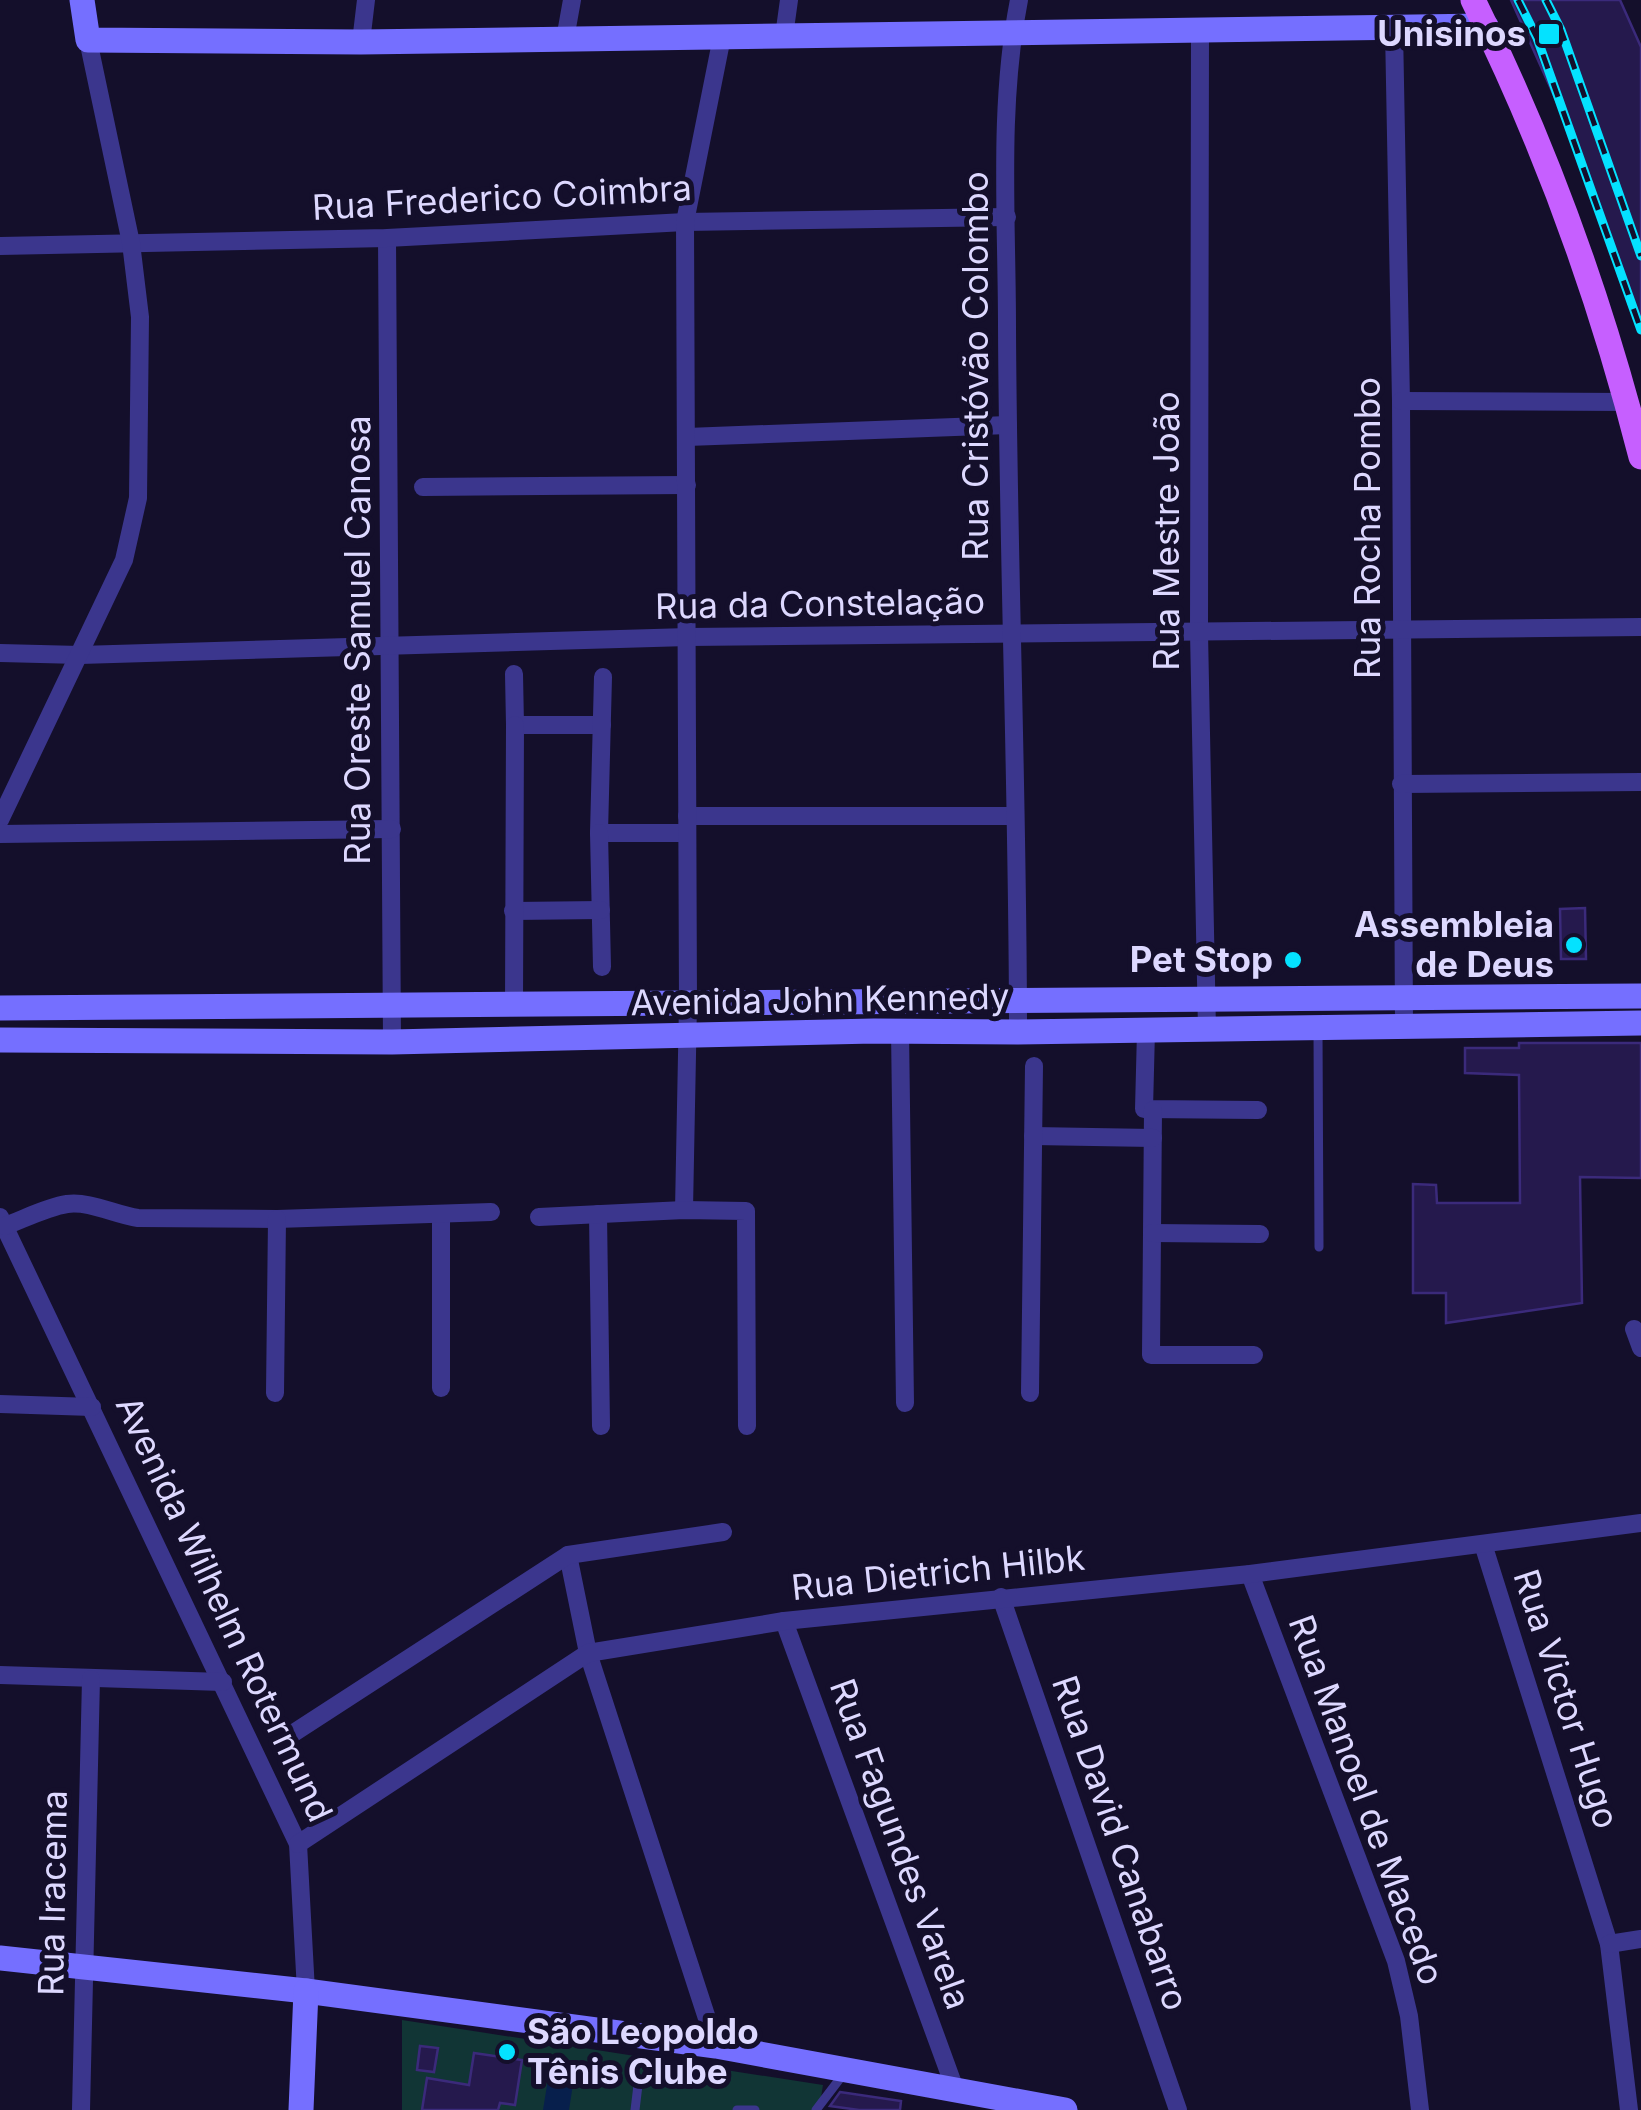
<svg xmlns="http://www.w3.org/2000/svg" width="1641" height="2110" font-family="Inter,sans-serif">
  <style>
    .park { fill: #113535 }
    .water { fill: #071f4c }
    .building { fill: #25194d; stroke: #3b2a7b; stroke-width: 2.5 }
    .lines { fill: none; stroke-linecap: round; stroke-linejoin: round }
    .lane { stroke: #3b368d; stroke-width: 9 }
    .street { stroke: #3b368d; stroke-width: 18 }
    .secondary { stroke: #756fff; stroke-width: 25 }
    .primary { stroke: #c65fff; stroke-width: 25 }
    .rail-casing { stroke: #04e2ff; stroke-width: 9 }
    .rail { stroke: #140f2b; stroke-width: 5; stroke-dasharray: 15; stroke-linecap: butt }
    .poi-dot { fill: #04e2ff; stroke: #140f2b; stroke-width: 4 }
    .labels { text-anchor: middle; stroke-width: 10; stroke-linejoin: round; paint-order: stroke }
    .poi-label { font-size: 35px; font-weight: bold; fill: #ddd8ff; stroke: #140f2b; text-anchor: end }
    .street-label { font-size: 35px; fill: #ddd8ff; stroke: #140f2b }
  </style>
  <rect width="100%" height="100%" fill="#140f2b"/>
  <path class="park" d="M 402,2020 L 823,2085 L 819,2110 L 402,2110 Z"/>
  <path class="water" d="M 550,2067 L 575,2071 L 569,2110 L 543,2110 Z"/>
  <g class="building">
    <path d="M 1511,0 L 1620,0 L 1641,47 L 1641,334 L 1564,118 Z"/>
    <path d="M 1585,908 L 1586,959 L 1561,959 L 1560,909 Z"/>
    <path d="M 1519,1043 L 1641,1043 L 1641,1178 L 1580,1177 L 1582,1303 L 1446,1323 L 1446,1293 L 1413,1293 L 1413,1184 L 1436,1185 L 1437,1203 L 1520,1203 L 1519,1075 L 1465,1073 L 1465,1048 L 1519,1048 Z"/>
    <path d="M 420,2046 L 438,2048 L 434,2072 L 417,2070 Z"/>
    <path d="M 474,2053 L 522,2060 L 515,2105 L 500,2103 L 498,2110 L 422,2110 L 427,2078 L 469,2085 Z"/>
    <path d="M 840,2092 L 901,2101 L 900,2110 L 859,2110 L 830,2106 Z"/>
  </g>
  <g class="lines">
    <g class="lane">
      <path d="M 1318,1031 L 1319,1247"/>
      <path d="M 635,2110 L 638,2085"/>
      <path d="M 737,2110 L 755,2110"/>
      <path d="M 816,2110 L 845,2072"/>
    </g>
    <g class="street">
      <path d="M 1394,29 L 1401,401 L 1404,1027"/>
      <path d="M 1200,32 L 1199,633 L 1207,1030"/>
      <path d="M 784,36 L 789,0"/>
      <path d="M 565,39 L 572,0"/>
      <path d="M 361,42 L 366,0"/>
      <path d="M 387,238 L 392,1042"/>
      <path d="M 0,246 L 387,238 L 685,222 L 1007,217"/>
      <path d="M 1401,401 L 1627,402"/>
      <path d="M 687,437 L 1008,425"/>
      <path d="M 423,487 L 687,485"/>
      <path d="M 0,653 L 80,655 L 688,637 L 1641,627"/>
      <path d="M 514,674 L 515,725 L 602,725"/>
      <path d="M 603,677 L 599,833 L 687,833"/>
      <path d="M 1401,784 L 1641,782"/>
      <path d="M 687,816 L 1013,816"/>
      <path d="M 0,820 L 124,560 L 138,498 L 140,317 L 131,243 L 88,40"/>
      <path d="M 599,833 L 602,967"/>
      <path d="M 0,834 L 392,829"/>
      <path d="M 513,911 L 601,910"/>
      <path d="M 514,1005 L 515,725"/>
      <path d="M 900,1031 L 905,1403"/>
      <path d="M 1146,1031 L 1144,1109 L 1258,1110"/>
      <path d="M 1018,1032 C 1018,797 1008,561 1007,326 C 1007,219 998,106 1019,0"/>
      <path d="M 1153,1110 L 1151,1355 L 1254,1355"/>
      <path d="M 1033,1136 L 1153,1138"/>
      <path d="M 684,1210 L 688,1003 L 685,222 L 722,37"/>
      <path d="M 441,1214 L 441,1388"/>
      <path d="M 598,1214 L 601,1426"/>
      <path d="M 0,1217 L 298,1844 L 306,1991"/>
      <path d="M 539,1217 L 684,1210 L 746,1211 L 747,1426"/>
      <path d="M 5,1226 C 24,1219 47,1207 67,1204 C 91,1201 115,1215 138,1218 L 277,1219 L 491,1212"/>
      <path d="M 1152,1233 L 1260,1234"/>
      <path d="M 1634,1329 L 1641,1348"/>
      <path d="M 275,1393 L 277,1219"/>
      <path d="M 1030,1393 L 1034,1066"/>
      <path d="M 0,1404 L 92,1407"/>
      <path d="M 1483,1544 L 1609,1944 L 1629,2110"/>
      <path d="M 568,1555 L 588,1653 L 716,2046"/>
      <path d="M 1250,1574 L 1396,1961 L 1409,2016 L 1420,2110"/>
      <path d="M 1001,1597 L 1178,2110"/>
      <path d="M 784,1621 L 955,2089"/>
      <path d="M 0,1675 L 223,1682"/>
      <path d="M 292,1734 L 568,1555 L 723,1532"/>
      <path d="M 298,1844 L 588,1653 L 784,1621 L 1250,1574 L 1641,1523"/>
      <path d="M 1609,1944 L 1641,1939"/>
      <path d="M 81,2110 L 91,1679"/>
    </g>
    <g class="secondary">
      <path d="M 82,0 L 88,40 L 361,42 L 1486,26"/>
      <path d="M 0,1008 L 1641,996"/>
      <path d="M 0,1040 L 392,1042 L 874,1031 L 1018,1032 L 1641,1023"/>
      <path d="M 0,1958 L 306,1991 L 716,2046 L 1065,2110"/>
      <path d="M 301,2110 L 306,1991"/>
    </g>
    <path class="primary" d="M 1473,0 C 1545,145 1601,300 1641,457"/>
    <g class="rail-casing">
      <g id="rail">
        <path d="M 1518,0 L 1537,38 L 1641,330"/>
        <path d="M 1546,0 L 1561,30 L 1641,256"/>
      </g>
    </g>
    <use href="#rail" class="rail"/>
  </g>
  <g class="poi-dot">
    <rect x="1537" y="22" width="24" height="24" rx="5"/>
    <circle cx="1574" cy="945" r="10"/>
    <circle cx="1293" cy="960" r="10"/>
    <circle cx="507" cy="2052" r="10"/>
  </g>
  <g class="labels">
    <g class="poi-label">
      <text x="1526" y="46">Unisinos</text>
      <text x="1554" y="937">Assembleia<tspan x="1554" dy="40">de Deus</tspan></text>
      <text x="1273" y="972">Pet Stop</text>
      <text x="527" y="2044" text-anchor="start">São Leopoldo<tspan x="527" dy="40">Tênis Clube</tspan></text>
    </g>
    <g class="street-label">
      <text transform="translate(502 198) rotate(-3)" y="12">Rua Frederico Coimbra</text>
      <text transform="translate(976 366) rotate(-90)" y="12">Rua Cristóvão Colombo</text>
      <text transform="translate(1368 528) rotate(-90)" y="12">Rua Rocha Pombo</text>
      <text transform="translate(1167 531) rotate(-90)" y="12">Rua Mestre João</text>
      <text transform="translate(820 604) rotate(-1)" y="12">Rua da Constelação</text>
      <text transform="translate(358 640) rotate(-90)" y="12">Rua Oreste Samuel Canosa</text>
      <text transform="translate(820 1000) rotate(-1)" y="12">Avenida John Kennedy</text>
      <text transform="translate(938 1573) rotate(-6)" y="12">Rua Dietrich Hilbk</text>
      <text transform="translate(224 1609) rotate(65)" y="12">Avenida Wilhelm Rotermund</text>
      <text transform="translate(1566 1699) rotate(72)" y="12">Rua Victor Hugo</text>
      <text transform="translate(1366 1800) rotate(70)" y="12">Rua Manoel de Macedo</text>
      <text transform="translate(1120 1843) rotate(71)" y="12">Rua David Canabarro</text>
      <text transform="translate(900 1844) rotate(70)" y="12">Rua Fagundes Varela</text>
      <text transform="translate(53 1893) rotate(-89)" y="12">Rua Iracema</text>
    </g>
  </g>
</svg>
